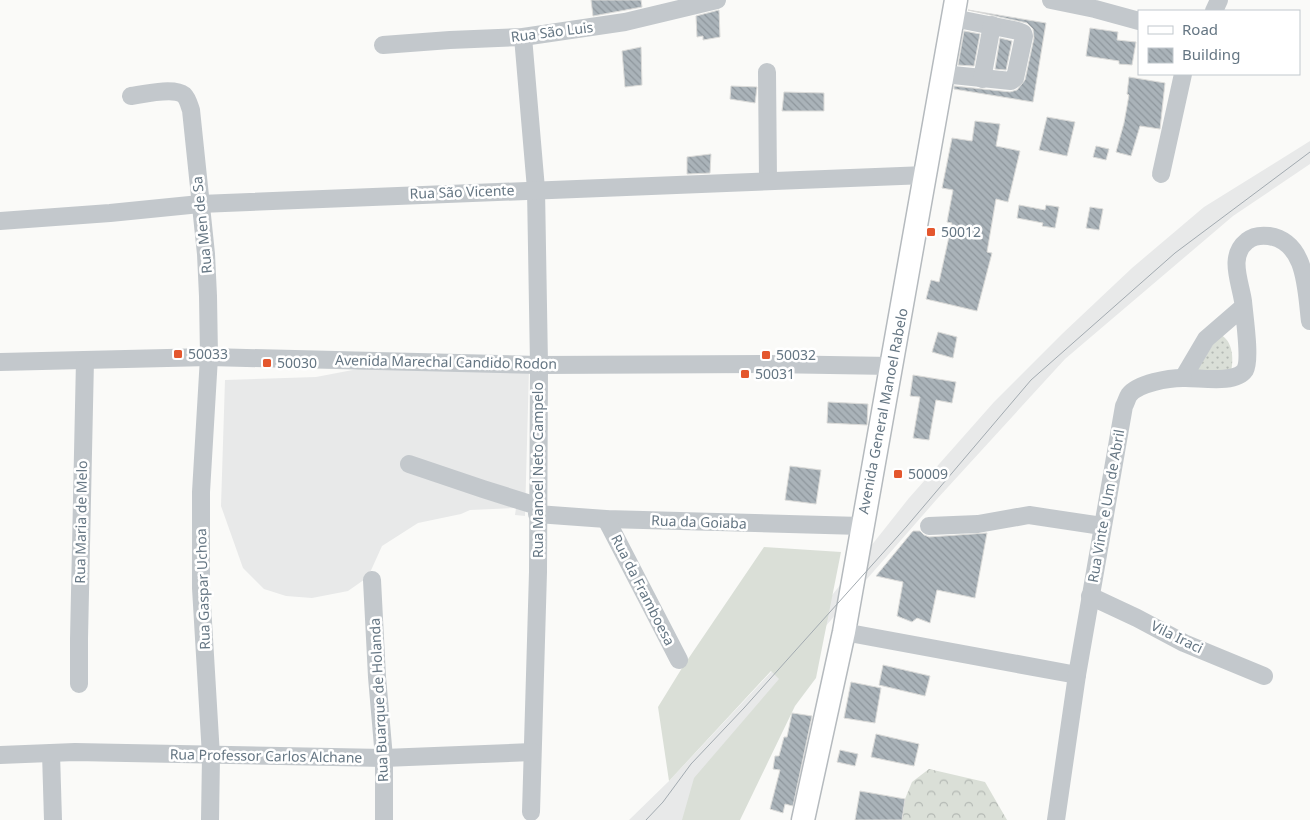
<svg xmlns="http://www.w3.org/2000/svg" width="1310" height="820" font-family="'Noto Sans',sans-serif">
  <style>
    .built { fill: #e8e9e9 }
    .grass { fill: #dadfd7 }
    .forest { fill: url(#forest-crowns) }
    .park { fill: url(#park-dots) }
    .building { fill: url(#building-back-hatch); stroke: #dcdcda }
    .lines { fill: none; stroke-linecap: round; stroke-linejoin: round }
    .major-casing { stroke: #b5babe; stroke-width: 25 }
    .minor { stroke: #c3c8cc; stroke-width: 18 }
    .major { stroke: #fff; stroke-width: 22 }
    .tram { stroke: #a2aab0; stroke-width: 1 }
    .poi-dot { fill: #e4572e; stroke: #fff; stroke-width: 2 }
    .labels { text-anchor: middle; stroke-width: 5; stroke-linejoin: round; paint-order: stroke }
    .street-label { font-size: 14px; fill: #657683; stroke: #fff }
    .poi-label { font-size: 14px; fill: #657683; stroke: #fff; text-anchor: start }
  </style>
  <defs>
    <pattern id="forest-crowns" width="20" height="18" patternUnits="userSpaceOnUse" patternTransform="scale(1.25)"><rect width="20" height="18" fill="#dadfd7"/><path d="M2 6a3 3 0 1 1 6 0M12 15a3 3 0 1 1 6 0" fill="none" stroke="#b4b9b4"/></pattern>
    <pattern id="park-dots" width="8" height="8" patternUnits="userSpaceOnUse" patternTransform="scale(1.25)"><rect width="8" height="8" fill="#dadfd7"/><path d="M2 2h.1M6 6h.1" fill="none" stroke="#b4b9b4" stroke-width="1.8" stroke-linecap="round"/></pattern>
    <pattern id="building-back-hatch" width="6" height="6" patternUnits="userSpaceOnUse" patternTransform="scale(1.25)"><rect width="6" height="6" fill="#aab3b9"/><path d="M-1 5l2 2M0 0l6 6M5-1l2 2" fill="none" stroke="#8e969c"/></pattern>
  </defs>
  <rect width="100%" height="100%" fill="#fafaf8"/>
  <g class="built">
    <path d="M 1310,141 L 1310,164 L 1233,216 L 1065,359 L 937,499 L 810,644 L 736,820 L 629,820 L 669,781 L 772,671 L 909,498 L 994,402 L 1062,334 L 1132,268 L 1204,207 Z"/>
    <path d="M 379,365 L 529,370 L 525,516 L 515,515 L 516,508 L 470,510 L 461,514 L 418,523 L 382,546 L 368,577 L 348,591 L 312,598 L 286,596 L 264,589 L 243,568 L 221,506 L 225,380 L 316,377 Z"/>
  </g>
  <path class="grass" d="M 764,547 L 841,552 L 816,678 L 795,706 L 740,820 L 682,820 L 694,778 L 779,679 L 771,671 L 669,781 L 658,707 L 682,668 Z"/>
  <path class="forest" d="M 929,769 L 985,782 L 1007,820 L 902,820 L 905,799 L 912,782 Z"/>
  <path class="park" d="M 1219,334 C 1234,340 1234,362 1230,375 L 1195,374 Z"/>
  <g class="building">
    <path d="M 591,0 L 641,0 L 642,7 L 593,16 Z"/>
    <path d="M 719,10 L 720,37 L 703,40 L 703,36 L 697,37 L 696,16 Z"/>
    <path d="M 968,10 L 1046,23 L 1033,102 L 954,89 L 954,86 L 1010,92 L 1017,90 L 1025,80 L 1034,38 L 1033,29 L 1027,23 Z"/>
    <path d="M 1090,28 L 1118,32 L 1117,40 L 1136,42 L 1132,65 L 1119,64 L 1119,61 L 1086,56 Z"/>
    <path d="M 964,31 L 980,34 L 974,66 L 958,65 Z"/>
    <path d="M 1000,38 L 1012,41 L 1006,70 L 995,69 Z"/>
    <path d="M 641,47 L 642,85 L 625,87 L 622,51 Z"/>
    <path d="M 1129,77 L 1165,83 L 1160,129 L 1140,126 L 1131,156 L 1116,152 L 1124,123 L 1129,95 L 1127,94 Z"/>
    <path d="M 731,86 L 757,87 L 755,103 L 730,99 Z"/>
    <path d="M 784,92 L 824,93 L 824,111 L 782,111 Z"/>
    <path d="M 1047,117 L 1075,122 L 1067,156 L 1039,150 Z"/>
    <path d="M 975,121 L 1000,124 L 996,146 L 1020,151 L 1008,202 L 996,199 L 987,252 L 992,253 L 977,311 L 926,299 L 931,280 L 939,282 L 952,223 L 947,222 L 953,190 L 942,188 L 952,138 L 972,141 Z"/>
    <path d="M 1096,146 L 1109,149 L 1106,160 L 1093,157 Z"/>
    <path d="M 711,154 L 710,173 L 687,174 L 687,157 Z"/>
    <path d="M 1019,205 L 1045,210 L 1046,205 L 1059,207 L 1055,228 L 1042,226 L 1043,223 L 1017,218 Z"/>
    <path d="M 1090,207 L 1103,209 L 1099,230 L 1086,228 Z"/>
    <path d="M 938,332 L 957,337 L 953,358 L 932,352 Z"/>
    <path d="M 913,375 L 956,382 L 952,403 L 936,400 L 929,440 L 913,438 L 920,397 L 910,396 Z"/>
    <path d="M 828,402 L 868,404 L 867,425 L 827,423 Z"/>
    <path d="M 790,466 L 821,470 L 816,504 L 785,500 Z"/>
    <path d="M 913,531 L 920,531 L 924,535 L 929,537 L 987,533 L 975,598 L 937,590 L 930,623 L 917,618 L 912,622 L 897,616 L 903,582 L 876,576 Z"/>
    <path d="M 883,665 L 930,676 L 925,696 L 879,685 Z"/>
    <path d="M 851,682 L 881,688 L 875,723 L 844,718 Z"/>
    <path d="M 792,713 L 812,716 L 793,806 L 785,804 L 783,813 L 770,809 L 780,770 L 773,769 L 775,756 L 779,756 L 784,737 L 787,737 Z"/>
    <path d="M 876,734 L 919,744 L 914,766 L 871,757 Z"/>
    <path d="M 840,750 L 858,754 L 855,766 L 837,762 Z"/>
    <path d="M 860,791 L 905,799 L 902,820 L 855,820 Z"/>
  </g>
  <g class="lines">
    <g class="major-casing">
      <path id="major" d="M 803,820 L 844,632 L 956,0"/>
    </g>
    <g class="minor">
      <path d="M 1051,0 L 1095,9 L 1139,21"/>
      <path d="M 1214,11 L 1219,0"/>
      <path d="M 523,37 L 536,189 L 539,365 L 538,572 L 531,812"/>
      <path d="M 383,45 L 450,40 L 523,37 L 625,22 L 717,0"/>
      <path d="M 767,72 L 768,180"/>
      <path d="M 943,74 L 1011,81 L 1015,78 L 1024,36 L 1023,33 L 1018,31 L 953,18"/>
      <path d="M 982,79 L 992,25"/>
      <path d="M 131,96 C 144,94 174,87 184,95 C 188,99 189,105 191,110 L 206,254 L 208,296 L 209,357 L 201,492 L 201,588 L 211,756 L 210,820"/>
      <path d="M 1161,174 L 1183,74"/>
      <path d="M 0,221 L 110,213 L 200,204 L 926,175"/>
      <path d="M 1243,307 L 1206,339 L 1183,378 C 1198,377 1235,385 1245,370 C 1251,360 1244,314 1243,301 C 1240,281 1228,256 1247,241 C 1253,236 1261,235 1269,236 C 1307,242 1306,290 1310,321"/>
      <path d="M 0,362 L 209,357 L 539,365 L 767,364 L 892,366"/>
      <path d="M 409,464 L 483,489 L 537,506"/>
      <path d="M 537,514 L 606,519 L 861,526"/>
      <path d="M 606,519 L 679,660"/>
      <path d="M 929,526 L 978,524 L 1029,515 L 1102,526"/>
      <path d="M 372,580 L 377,677 L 384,758 L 384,820"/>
      <path d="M 1090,596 L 1137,618 L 1184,643 L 1264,676"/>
      <path d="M 844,632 L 1077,675"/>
      <path d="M 79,684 L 79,639 L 85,360"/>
      <path d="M 51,753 L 53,820"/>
      <path d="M 0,755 L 75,752 L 384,758 L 532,752"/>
      <path d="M 1056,820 L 1077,675 L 1124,406 C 1126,403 1127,398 1129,395 C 1138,383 1169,378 1183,378"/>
    </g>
    <use href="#major" class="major"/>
    <path class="tram" d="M 646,820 L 663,802 L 691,764 L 744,708 L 907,526 L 1031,380 L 1175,253 L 1310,152"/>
  </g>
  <g class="poi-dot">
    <rect x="926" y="227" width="10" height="10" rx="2.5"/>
    <rect x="173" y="349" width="10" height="10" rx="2.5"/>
    <rect x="761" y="350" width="10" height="10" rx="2.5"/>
    <rect x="262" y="358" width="10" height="10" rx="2.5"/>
    <rect x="740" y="369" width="10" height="10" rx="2.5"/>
    <rect x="893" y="469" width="10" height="10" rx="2.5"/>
  </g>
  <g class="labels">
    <g class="street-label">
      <text transform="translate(552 32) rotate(-7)" y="5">Rua São Luis</text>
      <text transform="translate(462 192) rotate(-2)" y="5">Rua São Vicente</text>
      <text transform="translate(202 225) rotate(-96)" y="5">Rua Men de Sa</text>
      <text transform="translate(446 362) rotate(1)" y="5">Avenida Marechal Candido Rodon</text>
      <text transform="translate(883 411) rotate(-79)" y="5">Avenida General Manoel Rabelo</text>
      <text transform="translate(538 470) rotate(-90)" y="5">Rua Manoel Neto Campelo</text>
      <text transform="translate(1106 506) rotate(-80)" y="5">Rua Vinte e Um de Abril</text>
      <text transform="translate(81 522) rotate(-89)" y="5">Rua Maria de Melo</text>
      <text transform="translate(699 522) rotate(2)" y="5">Rua da Goiaba</text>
      <text transform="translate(203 589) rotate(-92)" y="5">Rua Gaspar Uchoa</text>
      <text transform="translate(643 590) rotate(63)" y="5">Rua da Framboesa</text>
      <text transform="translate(1177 637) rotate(26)" y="5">Vila Iraci</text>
      <text transform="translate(379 700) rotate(-93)" y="5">Rua Buarque de Holanda</text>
      <text transform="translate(266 756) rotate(1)" y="5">Rua Professor Carlos Alchane</text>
    </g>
    <g class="poi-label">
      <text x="941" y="237">50012</text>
      <text x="188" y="359">50033</text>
      <text x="776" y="360">50032</text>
      <text x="277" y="368">50030</text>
      <text x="755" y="379">50031</text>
      <text x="908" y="479">50009</text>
    </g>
  </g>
  <rect x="1138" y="10" width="162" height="65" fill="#ffffff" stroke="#c1c8cd"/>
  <rect x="1148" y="26" width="25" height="8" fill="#ffffff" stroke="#c1c8cd"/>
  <text x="1182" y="35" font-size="15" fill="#657683">Road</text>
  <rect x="1148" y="48" width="25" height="15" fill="url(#building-back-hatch)" stroke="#c1c8cd"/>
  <text x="1182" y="60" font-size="15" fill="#657683">Building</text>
</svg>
